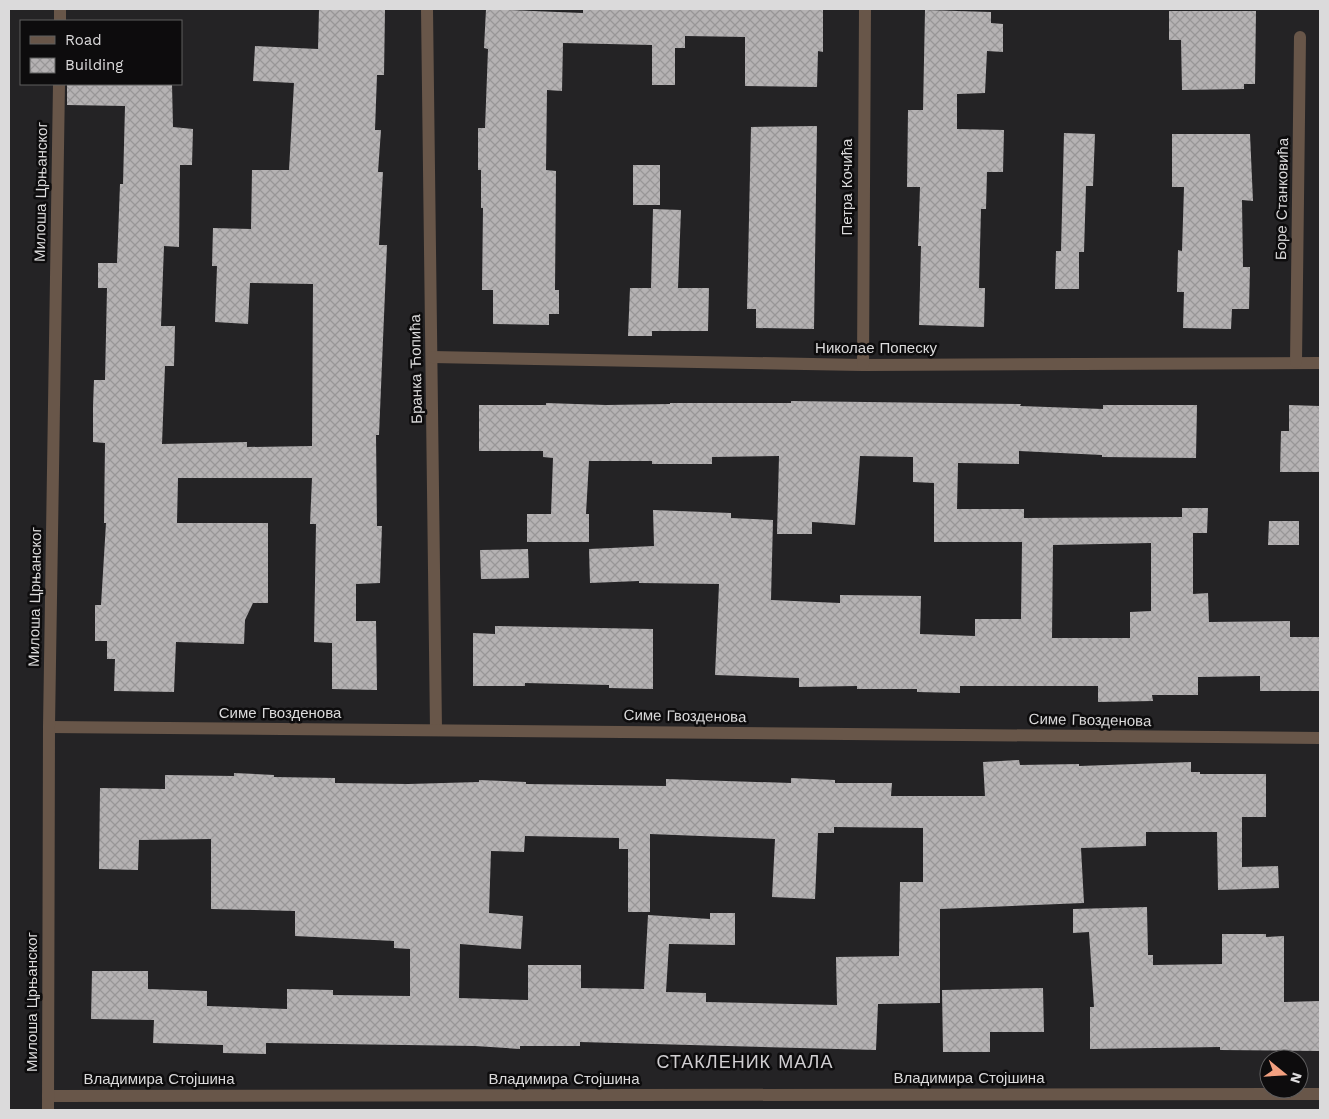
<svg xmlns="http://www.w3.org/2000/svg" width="1329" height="1119" font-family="'Work Sans',sans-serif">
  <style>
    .building { fill: url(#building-cross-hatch); fill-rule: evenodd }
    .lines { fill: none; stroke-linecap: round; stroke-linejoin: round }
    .street { stroke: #685649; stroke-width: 12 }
    .labels { text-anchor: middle; stroke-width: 5; stroke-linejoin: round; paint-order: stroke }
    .street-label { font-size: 15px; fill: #dbdadb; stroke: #0d0c0d }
    .quarter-label { font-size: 18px; letter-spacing: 1px; fill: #d0ced1; stroke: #0d0c0d }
  </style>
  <defs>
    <pattern id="building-cross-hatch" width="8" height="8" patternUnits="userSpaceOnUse" patternTransform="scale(1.25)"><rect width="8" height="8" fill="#b5b2b3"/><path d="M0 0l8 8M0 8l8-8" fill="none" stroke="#989697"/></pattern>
  </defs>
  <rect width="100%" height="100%" fill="#242325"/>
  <g class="building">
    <path d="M 319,9 L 385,9 L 384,75 L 377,75 L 375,130 L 381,130 L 378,172 L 383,172 L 379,245 L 387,245 L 379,435 L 376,435 L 377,526 L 382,526 L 380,583 L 356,584 L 356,621 L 376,621 L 377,690 L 332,689 L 332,643 L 314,642 L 316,524 L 310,524 L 312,478 L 178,478 L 177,523 L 268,523 L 268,603 L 253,603 L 245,620 L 244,644 L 176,642 L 174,692 L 114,691 L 115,659 L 107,659 L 107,641 L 95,641 L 95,605 L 101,605 L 106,523 L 104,523 L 105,443 L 93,442 L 93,406 L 94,380 L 105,380 L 107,288 L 98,288 L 98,263 L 117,263 L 120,184 L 123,184 L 125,106 L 67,105 L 67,84 L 172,84 L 173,127 L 193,129 L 192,165 L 180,165 L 179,247 L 164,246 L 161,326 L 175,326 L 174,366 L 165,366 L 162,444 L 247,442 L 247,447 L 312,446 L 313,284 L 250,283 L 248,324 L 215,322 L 217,266 L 212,266 L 213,228 L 251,229 L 252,170 L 289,170 L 294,83 L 253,81 L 255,46 L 318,49 Z"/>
    <path d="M 486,9 L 583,13 L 583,9 L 823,10 L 823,52 L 818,51 L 817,87 L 745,86 L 745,37 L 685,36 L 685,48 L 675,48 L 675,85 L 652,85 L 652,45 L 563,43 L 562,91 L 547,90 L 546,170 L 556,171 L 555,290 L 559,290 L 559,314 L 549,314 L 549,325 L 493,324 L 493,290 L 482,290 L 483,208 L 481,208 L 481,170 L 478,170 L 478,128 L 485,128 L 488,49 L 484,48 Z"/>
    <path d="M 925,10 L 991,12 L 991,23 L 1003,24 L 1003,52 L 987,51 L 985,93 L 957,94 L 957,129 L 1004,130 L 1003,172 L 987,172 L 986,209 L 981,209 L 979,288 L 985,288 L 984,327 L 919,325 L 921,246 L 918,246 L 920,187 L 907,187 L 908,110 L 923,110 Z"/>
    <path d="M 1169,11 L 1256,11 L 1255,84 L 1244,84 L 1244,89 L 1182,90 L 1181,40 L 1169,40 Z"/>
    <path d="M 817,126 L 814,329 L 756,328 L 756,309 L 747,309 L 751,127 Z"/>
    <path d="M 1064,133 L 1095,134 L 1093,186 L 1086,186 L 1084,252 L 1079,252 L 1079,289 L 1055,289 L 1056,251 L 1061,251 Z"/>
    <path d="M 1172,134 L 1250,134 L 1253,201 L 1242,200 L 1243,267 L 1250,267 L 1249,309 L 1232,309 L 1231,329 L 1183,328 L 1184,292 L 1177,292 L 1178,250 L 1182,251 L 1184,187 L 1172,187 Z"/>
    <rect x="633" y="165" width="27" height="40"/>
    <path d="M 653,209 L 681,210 L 678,288 L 709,288 L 708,331 L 652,331 L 652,336 L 628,336 L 630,288 L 651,288 Z"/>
    <path d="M 791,401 L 1021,404 L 1020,406 L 1103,409 L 1103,405 L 1197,405 L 1196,458 L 1102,457 L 1102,455 L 1019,451 L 1019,464 L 958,463 L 957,509 L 1024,509 L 1024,518 L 1182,517 L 1182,508 L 1208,508 L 1207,533 L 1193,533 L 1193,594 L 1208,593 L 1209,622 L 1290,621 L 1290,637 L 1320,637 L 1320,691 L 1260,691 L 1260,676 L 1198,677 L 1198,695 L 1152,695 L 1153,701 L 1098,702 L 1098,686 L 960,686 L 960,693 L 917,692 L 917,689 L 857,689 L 857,686 L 799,687 L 799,678 L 715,675 L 719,584 L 639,583 L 639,581 L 590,583 L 589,549 L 654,546 L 653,510 L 731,513 L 731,518 L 773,520 L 771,600 L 840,603 L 840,595 L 921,596 L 920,634 L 975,636 L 975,619 L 1021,619 L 1022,542 L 934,542 L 934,483 L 913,482 L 913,457 L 860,456 L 855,525 L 812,522 L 812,534 L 777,534 L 779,456 L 712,457 L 712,464 L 652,464 L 652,461 L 589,461 L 586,514 L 589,514 L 589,542 L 527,542 L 527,514 L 551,514 L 553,458 L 543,457 L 543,451 L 479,451 L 479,405 L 546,405 L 546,403 L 606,405 L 670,404 L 670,403 L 791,403 ZM 1151,543 L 1151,611 L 1130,612 L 1130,638 L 1052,638 L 1053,545 Z"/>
    <path d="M 1289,405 L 1320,406 L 1320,472 L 1280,472 L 1281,431 L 1289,431 Z"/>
    <path d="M 1269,521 L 1299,521 L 1299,545 L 1268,545 Z"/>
    <path d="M 528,549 L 529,578 L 481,579 L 480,550 Z"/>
    <path d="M 495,626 L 653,629 L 653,689 L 609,688 L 609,685 L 525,683 L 525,686 L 473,686 L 473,633 L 495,634 Z"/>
    <path d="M 1019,760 L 1020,765 L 1079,764 L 1079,766 L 1191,762 L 1191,772 L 1200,772 L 1200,774 L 1266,774 L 1266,817 L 1242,817 L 1242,867 L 1278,866 L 1279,888 L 1218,890 L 1217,832 L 1146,832 L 1146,846 L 1081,848 L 1084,903 L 940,909 L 940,1003 L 878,1004 L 876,1050 L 580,1042 L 580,1046 L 520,1046 L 520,1049 L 475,1046 L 266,1043 L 266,1054 L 223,1053 L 223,1045 L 153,1043 L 154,1020 L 91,1019 L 92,971 L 148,971 L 148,989 L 207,991 L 207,1006 L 287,1009 L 287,989 L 333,990 L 333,995 L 410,996 L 410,949 L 394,948 L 394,941 L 295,936 L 295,911 L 211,909 L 211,839 L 139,840 L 138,870 L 99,869 L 100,788 L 165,789 L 165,775 L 234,776 L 234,773 L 274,775 L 274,777 L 335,778 L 335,783 L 408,784 L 479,782 L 479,780 L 526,782 L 526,784 L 666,786 L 666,779 L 791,783 L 791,778 L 835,780 L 835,783 L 892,783 L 891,796 L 985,796 L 983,762 ZM 834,827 L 923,828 L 923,882 L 900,882 L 899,956 L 836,957 L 837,1005 L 706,1002 L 706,993 L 666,992 L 669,944 L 735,945 L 735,913 L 710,913 L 710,919 L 648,915 L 644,989 L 581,988 L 581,965 L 528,965 L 528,1000 L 459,998 L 460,944 L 521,949 L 523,916 L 489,913 L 491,851 L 524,852 L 525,836 L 619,838 L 619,849 L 628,849 L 628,912 L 650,912 L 650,834 L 775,839 L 772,897 L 815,899 L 818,833 L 834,833 Z"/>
    <path d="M 1147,907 L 1148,955 L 1153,955 L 1153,965 L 1222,964 L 1222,934 L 1266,934 L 1266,937 L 1284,936 L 1284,1002 L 1320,1001 L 1320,1051 L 1220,1050 L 1220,1047 L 1090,1049 L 1090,1007 L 1094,1007 L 1089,932 L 1073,933 L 1073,909 Z"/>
    <path d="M 1043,988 L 1044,1032 L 990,1032 L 990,1052 L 943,1052 L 942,990 Z"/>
  </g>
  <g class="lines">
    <g class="street">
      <path d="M 427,9 L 436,730"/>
      <path d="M 60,21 L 60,9"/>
      <path d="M 432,357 L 863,365 L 1320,363"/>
      <path d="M 1296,362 L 1300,37"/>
      <path d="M 863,365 L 865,9"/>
      <path d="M 49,727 L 1320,738"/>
      <path d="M 48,1096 L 1320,1094"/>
      <path d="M 48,1110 L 49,727 L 59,84"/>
    </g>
  </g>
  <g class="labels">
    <g class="street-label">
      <text transform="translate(847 187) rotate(-90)" y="5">Петра Кочића</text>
      <text transform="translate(41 192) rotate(-89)" y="5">Милоша Црњанског</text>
      <text transform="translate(1282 199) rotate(-89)" y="5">Боре Станковића</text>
      <text x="876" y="353">Николае Попеску</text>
      <text transform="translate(416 369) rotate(-91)" y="5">Бранка Ћопића</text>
      <text transform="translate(35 597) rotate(-89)" y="5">Милоша Црњанског</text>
      <text x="280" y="718">Симе Гвозденова</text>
      <text transform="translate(685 716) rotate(1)" y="5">Симе Гвозденова</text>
      <text transform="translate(1090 720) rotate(1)" y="5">Симе Гвозденова</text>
      <text transform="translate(32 1002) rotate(-90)" y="5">Милоша Црњанског</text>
      <text x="969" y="1083">Владимира Стојшина</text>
      <text x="159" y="1084">Владимира Стојшина</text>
      <text x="564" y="1084">Владимира Стојшина</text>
    </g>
    <g class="quarter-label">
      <text x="745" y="1068">СТАКЛЕНИК МАЛА</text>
    </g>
  </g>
  <rect width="1329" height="1119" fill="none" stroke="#dbdadb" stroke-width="20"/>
  <rect x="20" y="20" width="162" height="65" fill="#0d0c0d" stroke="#5f5e5f"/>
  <rect x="30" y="36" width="25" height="8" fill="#685649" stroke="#5f5e5f"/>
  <text x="65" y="45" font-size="15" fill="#dbdadb">Road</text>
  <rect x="30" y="58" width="25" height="15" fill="url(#building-cross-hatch)" stroke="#5f5e5f"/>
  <text x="65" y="70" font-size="15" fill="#dbdadb">Building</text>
  <g transform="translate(1284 1074) rotate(108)"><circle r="24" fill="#0d0c0d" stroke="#5f5e5f"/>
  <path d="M0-4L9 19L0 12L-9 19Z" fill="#f2a080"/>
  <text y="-8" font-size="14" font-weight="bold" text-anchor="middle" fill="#dbdadb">N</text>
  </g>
</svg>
